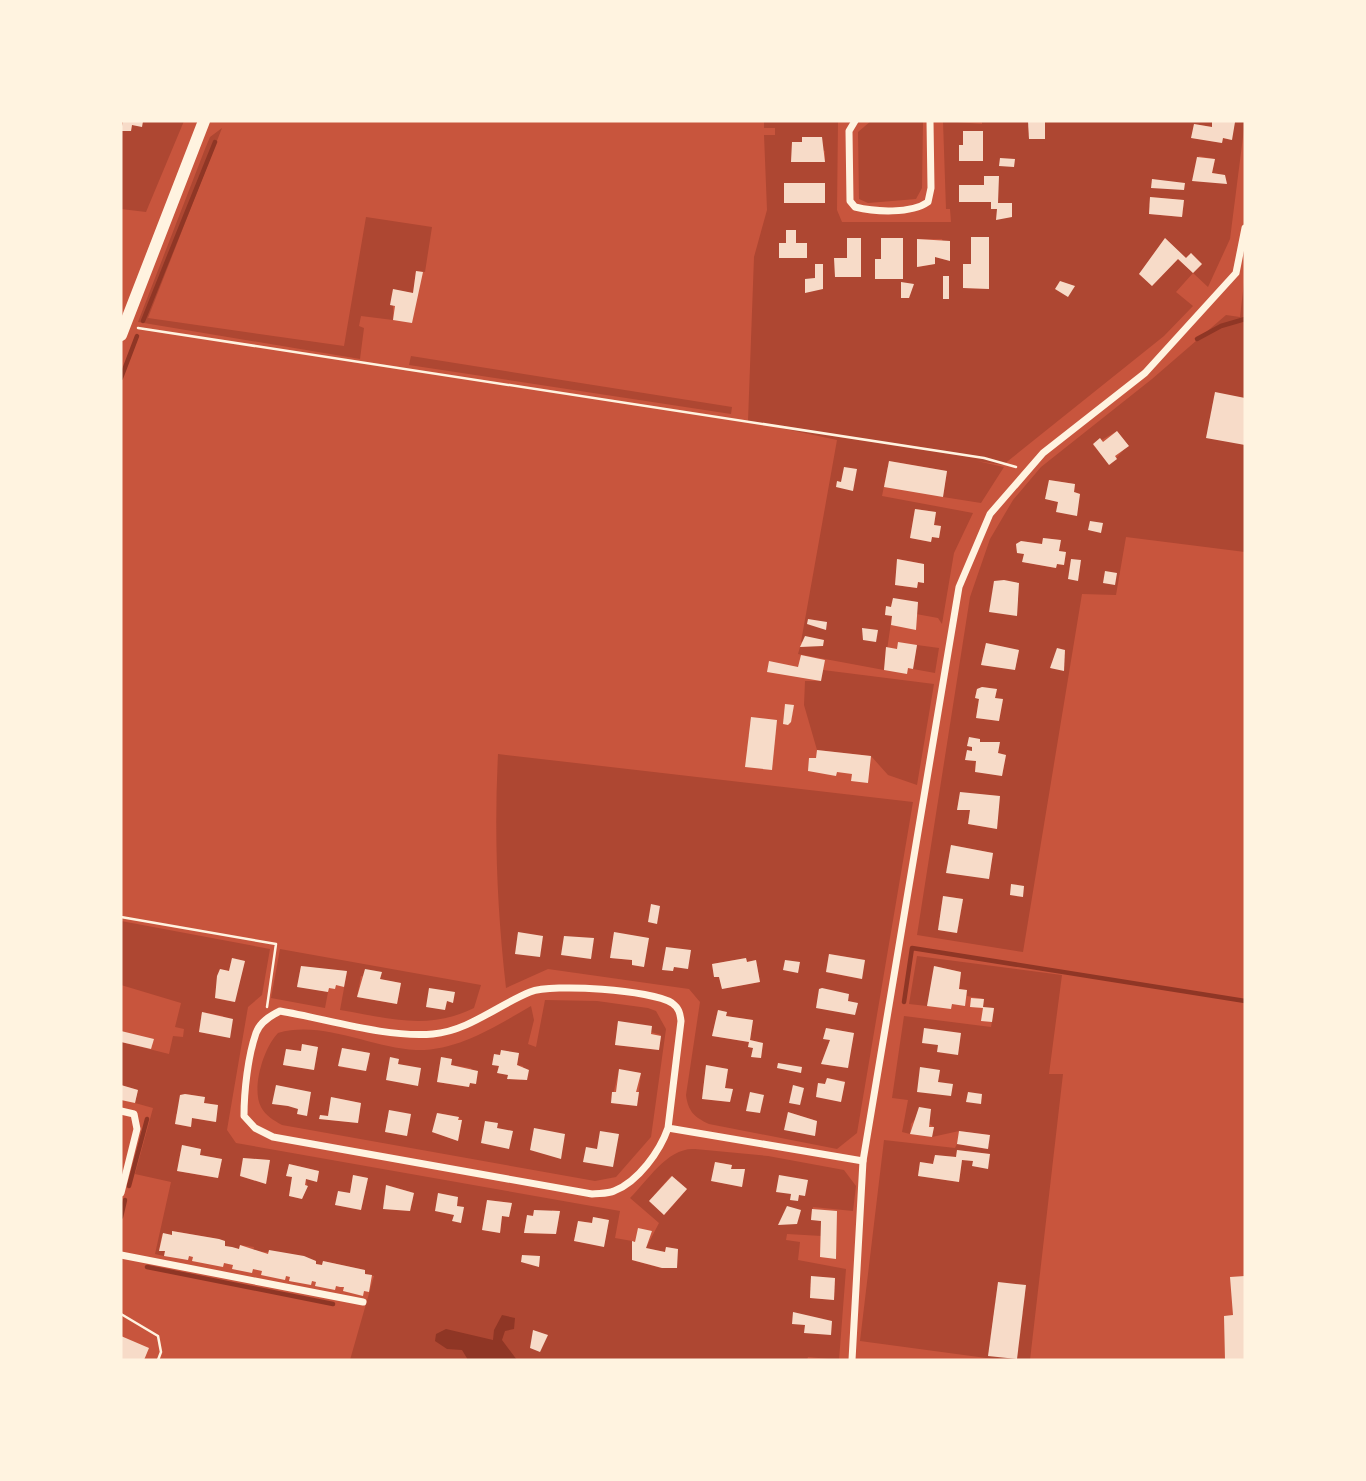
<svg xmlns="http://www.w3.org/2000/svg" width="1366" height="1481" font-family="Quicksand,sans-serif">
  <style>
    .green { fill: #ae4732; fill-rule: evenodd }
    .water { fill: #8f3625 }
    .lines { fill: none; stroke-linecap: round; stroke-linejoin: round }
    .stream { stroke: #8f3625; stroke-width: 4.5 }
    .building { fill: #f7dbc8 }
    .path { stroke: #fff3e0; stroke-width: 2.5 }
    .minor { stroke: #fff3e0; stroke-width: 7 }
    .secondary { stroke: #fff3e0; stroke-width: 12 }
  </style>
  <rect width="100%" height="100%" fill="#c8553d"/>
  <g class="green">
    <path d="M 143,121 L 184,121 L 146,212 L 121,209 L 121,131 L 131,131 L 132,125 L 142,126 Z"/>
    <path d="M 764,121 L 838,121 L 837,210 L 842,222 L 951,222 L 950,209 L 946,209 L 943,121 L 982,124 L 982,121 L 1028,121 L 1029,139 L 1045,139 L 1045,121 L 1212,121 L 1212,127 L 1194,124 L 1192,138 L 1222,143 L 1223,138 L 1231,140 L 1235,122 L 1229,121 L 1245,121 L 1230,239 L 1208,287 L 1193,273 L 1176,292 L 1193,306 L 1164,336 L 1003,465 L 977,461 L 1004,467 L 981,503 L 943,497 L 947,471 L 889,461 L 882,496 L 973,513 L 954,553 L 942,624 L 938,618 L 916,614 L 917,602 L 893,599 L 891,607 L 886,606 L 885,614 L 892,616 L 884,670 L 798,654 L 800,647 L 823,645 L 823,640 L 806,637 L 804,643 L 801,642 L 837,440 L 748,421 L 754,257 L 767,210 L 764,135 L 775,135 L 775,128 L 764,128 ZM 964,131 L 983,131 L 983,161 L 959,161 L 959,145 L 963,145 ZM 792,142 L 802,142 L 825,151 L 825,161 L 792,161 ZM 1199,156 L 1215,159 L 1212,173 L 1224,175 L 1227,183 L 1193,181 ZM 984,176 L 998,202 L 959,202 L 959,185 L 984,185 ZM 784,183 L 825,183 L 825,203 L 784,203 ZM 1150,197 L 1184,200 L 1182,217 L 1149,214 ZM 786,230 L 795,230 L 796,243 L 807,243 L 807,257 L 779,258 L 779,243 L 786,243 ZM 972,237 L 989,237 L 989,289 L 963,288 L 963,265 L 971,264 ZM 847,238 L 861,238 L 861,277 L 835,277 L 835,258 L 847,258 ZM 881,238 L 902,238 L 903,279 L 875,279 L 875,259 L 881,259 ZM 1165,238 L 1186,258 L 1191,253 L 1202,264 L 1193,273 L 1178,259 L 1152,286 L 1139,274 ZM 917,239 L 942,239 L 950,261 L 935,257 L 935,264 L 918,267 ZM 915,509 L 936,512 L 934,525 L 941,526 L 939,538 L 932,537 L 931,542 L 910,538 ZM 898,559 L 924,564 L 924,583 L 918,582 L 917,588 L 895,585 Z"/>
    <path d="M 871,121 L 923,121 L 922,188 L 916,199 L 868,203 L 859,199 L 858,132 Z"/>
    <path d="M 222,128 L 148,318 L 344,346 L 366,217 L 432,227 L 425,272 L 416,271 L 413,293 L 393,290 L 393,320 L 361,316 L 359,326 L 364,328 L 360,359 L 138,322 L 205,149 L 210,137 Z"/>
    <path d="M 1245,274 L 1245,552 L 1126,537 L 1116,595 L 1082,594 L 1023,952 L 917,935 L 970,597 L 990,539 L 1013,500 L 1041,467 L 1152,379 L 1226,315 L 1240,317 ZM 1117,431 L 1128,445 L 1110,465 L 1093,445 ZM 1049,480 L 1075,484 L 1074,492 L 1080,494 L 1076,515 L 1058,502 L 1046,499 ZM 1043,538 L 1060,540 L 1059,551 L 1066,552 L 1064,565 L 1057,564 L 1056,568 L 1023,562 L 1024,554 L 1017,552 L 1016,544 L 1021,541 L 1042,544 ZM 986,643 L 1019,651 L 1015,669 L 981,665 ZM 982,687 L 997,689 L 995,698 L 1003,700 L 999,721 L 976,718 L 979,699 L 975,698 L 977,689 ZM 969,737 L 980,742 L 999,742 L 998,753 L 1006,755 L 1002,776 L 975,771 L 976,761 L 966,760 L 967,751 L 972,751 L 972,747 L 968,746 ZM 960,793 L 999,796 L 997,829 L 968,824 L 970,810 L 957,810 ZM 951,845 L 993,853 L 989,878 L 947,873 ZM 943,896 L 963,899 L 957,933 L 938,930 Z"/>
    <path d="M 411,356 L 732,407 L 731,414 L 409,365 Z"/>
    <path d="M 917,645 L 939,648 L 935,673 L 913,669 Z"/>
    <path d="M 823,670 L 934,684 L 917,785 L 888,775 L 871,756 L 817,750 L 804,705 L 805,681 L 820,681 Z"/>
    <path d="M 498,754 L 913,802 L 857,1133 L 837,1149 L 709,1124 C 694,1117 688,1111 686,1095 L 700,1002 L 689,989 L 548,969 L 506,988 C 497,909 494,833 498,754 ZM 614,933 L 648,938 L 644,967 L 632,965 L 632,960 L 611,958 ZM 829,954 L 865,960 L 861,979 L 826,972 ZM 746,958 L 747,962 L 756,960 L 760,982 L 722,989 L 719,977 L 714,977 L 712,964 ZM 718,1010 L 726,1012 L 726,1016 L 753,1020 L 750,1040 L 763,1043 L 761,1058 L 752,1057 L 753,1048 L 748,1047 L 749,1042 L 712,1036 ZM 826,1028 L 854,1033 L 847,1068 L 821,1064 L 830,1040 L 824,1039 ZM 706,1065 L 728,1069 L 725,1088 L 732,1089 L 730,1102 L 702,1099 ZM 827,1078 L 845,1081 L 841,1102 L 816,1096 L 818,1083 L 825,1084 ZM 788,1112 L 817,1121 L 815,1135 L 785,1130 Z"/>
    <path d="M 121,921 L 270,949 L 262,995 L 248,1007 L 227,1130 L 236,1143 L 620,1211 L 615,1238 L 632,1241 L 632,1260 L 661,1268 L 677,1267 L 677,1249 L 666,1247 L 665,1252 L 646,1248 L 659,1223 L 630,1198 C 648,1180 668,1147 695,1149 L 768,1156 L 844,1170 L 856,1186 L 853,1211 L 813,1207 L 811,1219 L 821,1221 L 822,1236 L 787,1234 L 786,1240 L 800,1242 L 798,1260 L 846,1269 L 839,1360 L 808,1357 L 807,1360 L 350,1360 L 374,1276 L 365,1274 L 365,1270 L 323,1261 L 322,1265 L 316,1264 L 316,1261 L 290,1254 L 253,1251 L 254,1247 L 240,1245 L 239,1249 L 225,1246 L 225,1242 L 218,1239 L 173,1231 L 172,1235 L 162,1234 L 159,1250 L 165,1251 L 164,1256 L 155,1254 L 171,1182 L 135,1174 L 153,1108 L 135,1103 L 138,1090 L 121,1085 L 121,1042 L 169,1054 L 173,1036 L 183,1037 L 184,1029 L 175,1027 L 181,1003 L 121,985 ZM 232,958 L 245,961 L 234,1002 L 215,998 L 220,969 L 229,971 ZM 202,1012 L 223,1016 L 229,1037 L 199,1032 ZM 186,1094 L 204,1097 L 204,1103 L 218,1105 L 215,1122 L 192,1118 L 191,1127 L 175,1124 L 176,1114 L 182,1115 ZM 182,1145 L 200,1149 L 200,1155 L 222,1159 L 218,1178 L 177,1171 ZM 243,1158 L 270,1160 L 266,1184 L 240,1176 ZM 715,1162 L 732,1165 L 731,1169 L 745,1169 L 742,1187 L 712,1181 ZM 289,1164 L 319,1171 L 317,1181 L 306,1179 L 307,1186 L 302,1199 L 289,1196 L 292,1177 L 287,1176 ZM 353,1175 L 368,1178 L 361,1210 L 335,1205 L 350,1193 ZM 671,1176 L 687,1189 L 664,1215 L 649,1201 ZM 387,1185 L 414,1193 L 410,1211 L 384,1209 ZM 487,1200 L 512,1203 L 509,1217 L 502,1216 L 500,1233 L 482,1230 ZM 552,1210 L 560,1211 L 556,1234 L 524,1233 L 527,1216 L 552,1213 ZM 593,1217 L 609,1220 L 604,1246 L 574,1241 L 578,1221 L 592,1223 ZM 811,1277 L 835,1278 L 834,1300 L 810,1298 Z"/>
    <path d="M 280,949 L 481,985 L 474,1008 C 427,1031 390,1018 340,1010 L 347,972 L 301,966 L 297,986 L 328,992 L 325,1008 L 271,998 ZM 361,976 L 401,983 L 397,1004 L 357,997 Z"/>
    <path d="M 917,956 L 1062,975 L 1049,1074 L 1063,1074 L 1030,1360 L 1001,1360 L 860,1341 L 884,1140 L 955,1148 L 957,1144 L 987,1149 L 989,1135 L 959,1131 L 932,1137 L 934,1127 L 918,1116 L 911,1124 L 910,1134 L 902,1132 L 908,1100 L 892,1098 L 904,1016 L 991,1027 L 994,1009 L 983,1007 L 984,999 L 967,996 L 967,990 L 959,989 L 961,972 L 935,966 L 927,1006 L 909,1004 ZM 957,1150 L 989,1154 L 987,1168 L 973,1166 L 973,1161 L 962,1160 L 959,1182 L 918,1176 L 920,1162 L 933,1164 L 935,1155 L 956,1157 Z"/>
    <path d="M 545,1000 L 597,1001 L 648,1008 L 656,1011 L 666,1029 L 651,1137 L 616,1177 L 595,1181 L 282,1125 C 273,1120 266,1116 261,1107 C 251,1088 264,1047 278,1033 C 323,1020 371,1048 416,1050 C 458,1051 496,1026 531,1006 L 534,1020 L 528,1044 L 536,1047 ZM 618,1022 L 661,1035 L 659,1050 L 615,1045 ZM 302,1044 L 318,1047 L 314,1070 L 283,1065 L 286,1049 L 301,1051 ZM 342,1048 L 370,1053 L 366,1071 L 339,1067 ZM 519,1053 L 517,1065 L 523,1066 L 521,1080 L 508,1079 L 508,1075 L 498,1073 L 500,1055 ZM 441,1057 L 452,1059 L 451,1065 L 471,1068 L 476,1084 L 470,1083 L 468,1087 L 437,1082 ZM 619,1070 L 641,1073 L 637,1106 L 611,1103 ZM 331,1097 L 361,1103 L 358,1123 L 320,1119 L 320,1115 L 328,1116 ZM 389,1111 L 411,1115 L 407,1136 L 385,1132 ZM 438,1113 L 458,1117 L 462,1120 L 458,1141 L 433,1132 Z"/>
  </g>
  <path class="water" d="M 502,1315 L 515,1318 L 514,1329 L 505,1331 L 502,1340 L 517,1360 L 468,1360 L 462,1350 L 447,1349 L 435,1341 L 436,1334 L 446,1329 L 493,1340 L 494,1330 Z"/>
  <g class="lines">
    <g class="stream">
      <path d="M 143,321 L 215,142"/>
      <path d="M 1197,339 L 1221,326 L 1245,319"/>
      <path d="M 121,378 L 137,336"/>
      <path d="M 904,1002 L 912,948 L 1245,1001"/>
      <path d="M 129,1186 L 147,1119"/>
      <path d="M 121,1217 L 125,1200"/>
      <path d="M 147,1267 L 333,1304"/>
    </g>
  </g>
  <g class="building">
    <path d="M 123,121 L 143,121 L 142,127 L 132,125 L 131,131 L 121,131 Z"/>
    <path d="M 1028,121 L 1045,121 L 1045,139 L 1029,139 Z"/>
    <path d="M 1212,121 L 1235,122 L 1232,140 L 1223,138 L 1222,143 L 1191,138 L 1194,124 L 1212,127 Z"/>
    <path d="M 963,131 L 983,131 L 983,161 L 959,161 L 959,145 L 963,145 Z"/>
    <path d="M 802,137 L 822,137 L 825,162 L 791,162 L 792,142 L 802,142 Z"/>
    <path d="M 1197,157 L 1215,159 L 1212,173 L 1225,175 L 1227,184 L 1192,181 Z"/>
    <path d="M 1000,158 L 1015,159 L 1014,167 L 999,166 Z"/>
    <path d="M 984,176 L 999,176 L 998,203 L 1012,203 L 1012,217 L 996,220 L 997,209 L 991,209 L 991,202 L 959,202 L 959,185 L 984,185 Z"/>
    <path d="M 1152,179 L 1185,183 L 1184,190 L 1151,188 Z"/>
    <rect x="784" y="183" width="41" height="20"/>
    <path d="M 1150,197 L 1184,200 L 1182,217 L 1149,214 Z"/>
    <path d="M 786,230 L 796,230 L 796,243 L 807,243 L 807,258 L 779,258 L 779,243 L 786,243 Z"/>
    <path d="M 971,237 L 989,237 L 989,289 L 963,288 L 963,264 L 971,264 Z"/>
    <path d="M 847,238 L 861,238 L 861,277 L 835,277 L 834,258 L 847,258 Z"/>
    <path d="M 881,238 L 903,238 L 903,279 L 875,279 L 875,259 L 881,259 Z"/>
    <path d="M 1165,238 L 1186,258 L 1191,253 L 1202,264 L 1193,273 L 1178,259 L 1152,286 L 1139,274 Z"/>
    <path d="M 917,239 L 950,241 L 950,261 L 935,257 L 935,264 L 917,267 Z"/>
    <path d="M 815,264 L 823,264 L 823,289 L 805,293 L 805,279 L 815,278 Z"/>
    <path d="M 416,271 L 423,272 L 412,323 L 393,320 L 395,306 L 390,305 L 393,289 L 413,293 Z"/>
    <rect x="943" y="276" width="6" height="23"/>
    <path d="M 1060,281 L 1075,286 L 1068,297 L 1055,289 Z"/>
    <path d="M 901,282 L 914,284 L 909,298 L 901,298 Z"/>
    <path d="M 1215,392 L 1245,398 L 1245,445 L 1206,438 Z"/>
    <path d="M 1117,431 L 1129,446 L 1115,456 L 1117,459 L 1109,465 L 1093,444 L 1100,438 L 1103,442 Z"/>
    <path d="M 889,461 L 947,471 L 943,497 L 884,487 Z"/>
    <path d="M 844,467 L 857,469 L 853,491 L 836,487 L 837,481 L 841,482 Z"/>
    <path d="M 1049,480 L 1075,484 L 1074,492 L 1080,494 L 1077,516 L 1056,512 L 1058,502 L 1045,499 Z"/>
    <path d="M 915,509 L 936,512 L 934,525 L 941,526 L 939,538 L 932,537 L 931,542 L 910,538 Z"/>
    <path d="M 1090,521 L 1103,523 L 1101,533 L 1088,530 Z"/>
    <path d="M 1043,538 L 1061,540 L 1059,551 L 1066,552 L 1064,565 L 1057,564 L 1056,568 L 1022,562 L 1024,554 L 1017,553 L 1016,544 L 1021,541 L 1042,544 Z"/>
    <path d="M 897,559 L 924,564 L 924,583 L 918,582 L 917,588 L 895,585 Z"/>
    <path d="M 1071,559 L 1081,560 L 1078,581 L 1068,579 Z"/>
    <path d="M 1105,571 L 1117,573 L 1115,585 L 1103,583 Z"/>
    <path d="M 1004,580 L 1019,583 L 1017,616 L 989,612 L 994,581 Z"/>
    <path d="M 893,598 L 918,602 L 916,630 L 891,625 L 892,616 L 885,615 L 886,606 L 891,607 Z"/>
    <path d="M 808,619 L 827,622 L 826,630 L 807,624 Z"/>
    <path d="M 862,628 L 878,630 L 876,642 L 863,640 Z"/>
    <path d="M 805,636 L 824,640 L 823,646 L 800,647 Z"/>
    <path d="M 898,642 L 917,645 L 913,669 L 908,668 L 907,674 L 884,670 L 886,647 L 897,649 Z"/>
    <path d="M 986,643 L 1019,650 L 1015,670 L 981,665 Z"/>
    <path d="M 1057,648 L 1065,650 L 1064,671 L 1050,668 Z"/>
    <path d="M 801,655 L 825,660 L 821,681 L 767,672 L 769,661 L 798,667 Z"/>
    <path d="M 982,687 L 997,689 L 995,698 L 1003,699 L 999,721 L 976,718 L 979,699 L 975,698 L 977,689 Z"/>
    <path d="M 785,704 L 794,705 L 791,722 L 788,725 L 783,724 Z"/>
    <path d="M 751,717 L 777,720 L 772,770 L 745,767 Z"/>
    <path d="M 969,737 L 980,739 L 980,742 L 1000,742 L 998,753 L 1006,755 L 1002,776 L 975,772 L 976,761 L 965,760 L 967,750 L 972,751 L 972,747 L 967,746 Z"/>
    <path d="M 817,750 L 871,756 L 868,783 L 851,781 L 852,774 L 837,772 L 836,776 L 808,771 L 809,758 L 816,758 Z"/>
    <path d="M 960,792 L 1000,796 L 997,829 L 968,824 L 970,810 L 957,810 Z"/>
    <path d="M 951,845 L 993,853 L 989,879 L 946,873 Z"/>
    <path d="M 1011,884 L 1024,886 L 1023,897 L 1010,895 Z"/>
    <path d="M 943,896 L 963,899 L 957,933 L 938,930 Z"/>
    <path d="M 651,904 L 660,906 L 657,924 L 648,922 Z"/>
    <path d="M 518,932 L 543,936 L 540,957 L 515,954 Z"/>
    <path d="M 614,932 L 649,938 L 644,967 L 632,965 L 632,960 L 610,958 Z"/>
    <path d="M 564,936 L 594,938 L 591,959 L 561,955 Z"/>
    <path d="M 666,947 L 691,950 L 688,969 L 674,967 L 673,971 L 662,970 Z"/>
    <path d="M 829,954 L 865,960 L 862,979 L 826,972 Z"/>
    <path d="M 232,958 L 245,961 L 235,1002 L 215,998 L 217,976 L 220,969 L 229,971 Z"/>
    <path d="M 746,958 L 747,962 L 756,960 L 760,982 L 722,989 L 719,977 L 714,977 L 712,964 Z"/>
    <path d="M 785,960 L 800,962 L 798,973 L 783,970 Z"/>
    <path d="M 301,966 L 347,971 L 344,987 L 336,985 L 335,989 L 329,988 L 328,992 L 297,987 Z"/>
    <path d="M 934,966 L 961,972 L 959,989 L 967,990 L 965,1006 L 952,1004 L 951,1009 L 927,1006 Z"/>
    <path d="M 365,969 L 382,972 L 380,979 L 401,983 L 397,1004 L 357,997 Z"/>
    <path d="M 429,988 L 455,992 L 453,1003 L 447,1001 L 445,1010 L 426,1007 Z"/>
    <path d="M 822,988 L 849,994 L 848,1001 L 858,1003 L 855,1015 L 816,1008 L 819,989 Z"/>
    <path d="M 971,998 L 984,999 L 983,1007 L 994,1008 L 992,1022 L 981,1021 L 983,1008 L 970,1007 Z"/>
    <path d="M 718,1010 L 727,1012 L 726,1016 L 753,1020 L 750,1040 L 763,1043 L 761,1058 L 751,1057 L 753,1048 L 748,1047 L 749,1042 L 712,1036 Z"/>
    <path d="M 202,1012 L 233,1019 L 230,1038 L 199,1032 Z"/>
    <path d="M 618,1021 L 652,1026 L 651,1034 L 661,1036 L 659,1050 L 615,1045 Z"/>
    <path d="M 826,1028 L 854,1033 L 848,1068 L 821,1064 L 830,1040 L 823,1039 Z"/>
    <path d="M 924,1028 L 961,1033 L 958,1055 L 937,1052 L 938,1045 L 922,1043 Z"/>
    <path d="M 121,1031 L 154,1039 L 151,1049 L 121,1042 Z"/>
    <path d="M 302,1044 L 318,1047 L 314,1070 L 283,1065 L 286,1049 L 301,1051 Z"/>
    <path d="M 342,1048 L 370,1053 L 366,1071 L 338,1066 Z"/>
    <path d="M 501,1050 L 519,1053 L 517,1065 L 529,1070 L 527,1080 L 507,1079 L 508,1075 L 497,1073 L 499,1066 L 492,1065 L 494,1054 L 500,1055 Z"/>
    <path d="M 390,1057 L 399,1059 L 398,1064 L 421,1068 L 418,1086 L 386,1080 Z"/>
    <path d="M 441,1057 L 452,1059 L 451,1065 L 478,1071 L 476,1084 L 470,1083 L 469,1087 L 437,1082 Z"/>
    <path d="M 778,1063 L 802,1067 L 801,1073 L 777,1068 Z"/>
    <path d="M 706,1065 L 728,1069 L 725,1088 L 733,1089 L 730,1102 L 702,1099 Z"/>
    <path d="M 920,1067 L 940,1070 L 938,1082 L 953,1084 L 951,1096 L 917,1092 Z"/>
    <path d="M 619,1069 L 641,1073 L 636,1092 L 639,1092 L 637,1106 L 611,1103 L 612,1092 L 616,1092 Z"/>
    <path d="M 827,1078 L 845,1082 L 841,1102 L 816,1097 L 818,1083 L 825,1084 Z"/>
    <path d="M 121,1085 L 138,1090 L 135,1103 L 121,1100 Z"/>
    <path d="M 276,1085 L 311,1092 L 307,1116 L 297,1114 L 298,1109 L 288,1106 L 272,1104 Z"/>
    <path d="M 793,1085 L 804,1088 L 800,1105 L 789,1103 Z"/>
    <path d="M 750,1092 L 764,1095 L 760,1113 L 746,1111 Z"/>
    <path d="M 968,1092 L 982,1094 L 981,1104 L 966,1102 Z"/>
    <path d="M 185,1094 L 205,1097 L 204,1103 L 218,1105 L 216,1122 L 192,1118 L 191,1127 L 175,1124 L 180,1095 Z"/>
    <path d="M 331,1097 L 361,1103 L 358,1123 L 319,1119 L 320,1115 L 328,1116 Z"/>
    <path d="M 919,1107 L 931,1109 L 929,1127 L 934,1127 L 932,1137 L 910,1134 Z"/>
    <path d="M 389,1110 L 411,1114 L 407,1136 L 385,1132 Z"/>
    <path d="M 788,1112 L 817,1121 L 815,1136 L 784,1130 Z"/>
    <path d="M 437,1113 L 459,1117 L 458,1120 L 462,1120 L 458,1141 L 432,1132 Z"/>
    <path d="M 485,1121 L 498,1123 L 497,1128 L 513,1131 L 509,1149 L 481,1143 Z"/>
    <path d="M 534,1128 L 565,1134 L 561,1159 L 530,1150 Z"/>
    <path d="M 600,1131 L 619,1134 L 613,1167 L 583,1162 L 586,1147 L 597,1149 Z"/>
    <path d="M 959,1131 L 990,1135 L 988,1149 L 957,1144 Z"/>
    <path d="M 182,1145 L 201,1149 L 200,1155 L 222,1159 L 218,1178 L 177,1171 Z"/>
    <path d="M 957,1150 L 990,1154 L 988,1169 L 972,1166 L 973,1161 L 962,1160 L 959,1182 L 918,1176 L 920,1162 L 933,1164 L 935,1155 L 956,1157 Z"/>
    <path d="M 243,1158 L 270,1160 L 266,1184 L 240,1176 Z"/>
    <path d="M 715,1162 L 732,1165 L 731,1169 L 745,1169 L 742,1187 L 711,1181 Z"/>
    <path d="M 289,1164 L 319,1171 L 317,1182 L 306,1179 L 305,1185 L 308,1186 L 302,1199 L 289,1196 L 292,1177 L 286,1176 Z"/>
    <path d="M 353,1175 L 368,1178 L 361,1210 L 335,1205 L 338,1191 L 350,1193 Z"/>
    <path d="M 779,1175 L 808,1180 L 805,1196 L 799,1195 L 798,1201 L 790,1200 L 791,1194 L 776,1192 Z"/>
    <path d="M 672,1176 L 687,1189 L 664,1215 L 649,1201 Z"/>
    <path d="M 386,1185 L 414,1193 L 410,1211 L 383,1209 Z"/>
    <path d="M 438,1193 L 458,1197 L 457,1206 L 464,1207 L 461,1223 L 452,1221 L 454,1215 L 435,1211 Z"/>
    <path d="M 487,1200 L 512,1203 L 509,1217 L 502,1216 L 500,1233 L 482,1230 Z"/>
    <path d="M 787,1206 L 801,1210 L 797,1224 L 778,1225 Z"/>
    <path d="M 812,1209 L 837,1211 L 836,1259 L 820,1257 L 821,1221 L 811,1220 Z"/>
    <path d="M 534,1210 L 560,1211 L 556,1234 L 524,1233 L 527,1215 L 533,1216 Z"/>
    <path d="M 593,1217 L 609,1220 L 604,1247 L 574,1241 L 578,1221 L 592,1223 Z"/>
    <path d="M 638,1228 L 652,1231 L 646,1248 L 665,1252 L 666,1247 L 678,1249 L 677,1268 L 662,1268 L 632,1260 L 632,1241 L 635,1242 Z"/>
    <path d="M 172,1231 L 219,1239 L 225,1241 L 225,1246 L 232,1247 L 239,1249 L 240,1245 L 268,1254 L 269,1250 L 304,1256 L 316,1261 L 316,1264 L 322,1265 L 323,1261 L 365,1270 L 365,1274 L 372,1275 L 369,1292 L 364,1291 L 363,1296 L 343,1291 L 344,1287 L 340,1287 L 336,1286 L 335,1290 L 315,1286 L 316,1282 L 312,1281 L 311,1285 L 289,1281 L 290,1277 L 286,1276 L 285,1280 L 261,1275 L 262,1271 L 253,1269 L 252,1273 L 232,1269 L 233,1265 L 224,1263 L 223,1267 L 192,1261 L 193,1257 L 189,1256 L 188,1260 L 164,1256 L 165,1251 L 159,1251 L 163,1233 L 172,1235 Z"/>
    <path d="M 522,1255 L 540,1256 L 539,1267 L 521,1262 Z"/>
    <path d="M 811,1276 L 835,1278 L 834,1300 L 810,1298 Z"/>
    <path d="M 1245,1276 L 1245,1360 L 1225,1360 L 1224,1316 L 1233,1315 L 1230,1277 Z"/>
    <path d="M 998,1282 L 1026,1285 L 1017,1359 L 988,1356 Z"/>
    <path d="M 793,1312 L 832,1321 L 831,1335 L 804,1333 L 805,1325 L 792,1324 Z"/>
    <path d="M 533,1330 L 548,1335 L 540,1352 L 530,1348 Z"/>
    <path d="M 121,1336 L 149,1348 L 144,1360 L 121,1360 Z"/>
  </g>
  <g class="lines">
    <g class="path">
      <path d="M 138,328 L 984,458 L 1016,467"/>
      <path d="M 121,917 L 276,944 L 267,1007"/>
      <path d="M 121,1314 L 158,1336 L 161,1352 L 158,1360"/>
    </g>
    <g class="minor">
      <path d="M 855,121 L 849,131 L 850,201 L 855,207 C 875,212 911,214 928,202 L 931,188 L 930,121"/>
      <path d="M 121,1111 L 134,1114 L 137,1129 L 121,1193"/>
      <path d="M 668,1128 L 681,1021 C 680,1013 679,1008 672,1003 C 652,990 553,983 530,992 C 498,1005 468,1031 433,1034 C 386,1038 327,1019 280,1011 C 270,1016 260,1022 256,1033 C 248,1056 244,1091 244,1116 L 255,1128 L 273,1137 L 592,1194 C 599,1193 608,1194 614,1191 C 638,1182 660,1151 668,1128 L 863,1161"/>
      <path d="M 121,1255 L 363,1302"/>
      <path d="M 852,1360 L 863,1161 L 959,587 L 990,514 L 1043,453 L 1145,373 L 1236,273 L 1245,228"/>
    </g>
    <path class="secondary" d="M 121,335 L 204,121"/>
  </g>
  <rect width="1366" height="1481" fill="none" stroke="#fff3e0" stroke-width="245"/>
</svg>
